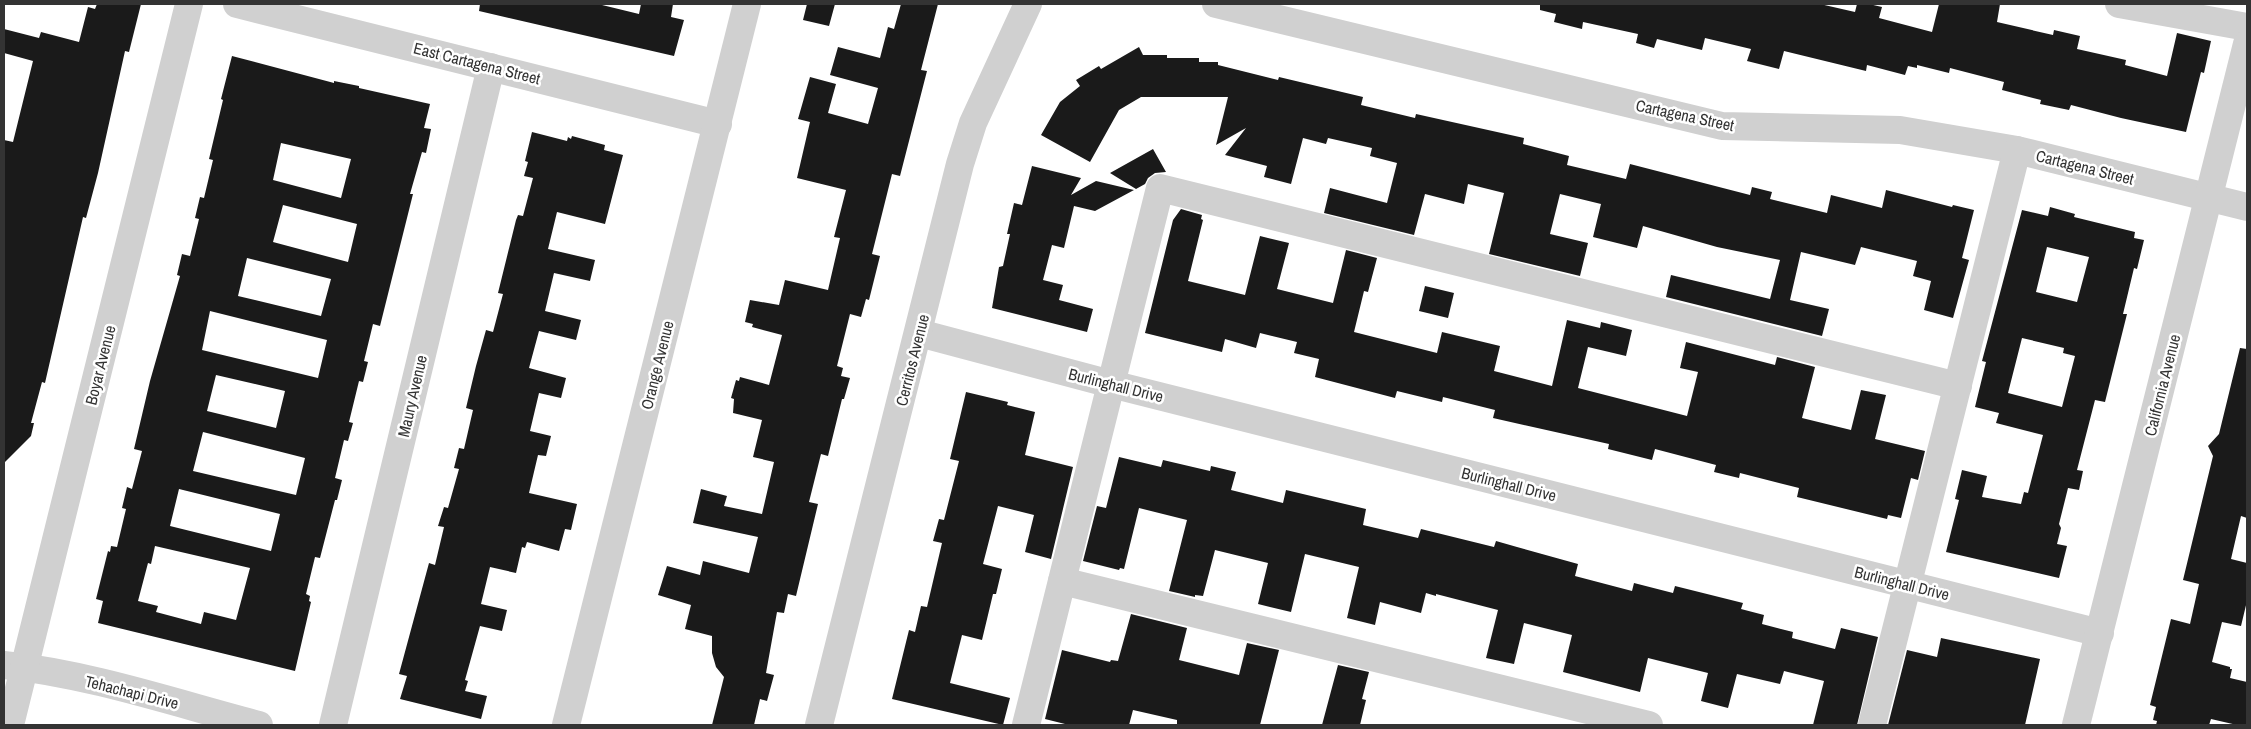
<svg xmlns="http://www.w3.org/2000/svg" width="2251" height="729" font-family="'Archivo Narrow',sans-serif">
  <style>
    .building { fill: #1a1a1a; fill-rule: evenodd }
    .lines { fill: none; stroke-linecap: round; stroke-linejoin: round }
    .minor { stroke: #d0d0d0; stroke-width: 28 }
    .labels { text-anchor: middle; stroke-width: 5; stroke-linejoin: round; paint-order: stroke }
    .street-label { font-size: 16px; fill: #333; stroke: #fff }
  </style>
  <rect width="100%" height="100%" fill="#fff"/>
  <g class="building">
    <path d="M 97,4 L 141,4 L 129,52 L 125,51 L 98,173 L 86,218 L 83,217 L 45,383 L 42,382 L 31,423 L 34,423 L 31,436 L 4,463 L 4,140 L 13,142 L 33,61 L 4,53 L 4,29 L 39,38 L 41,32 L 79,42 L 88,7 L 95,9 Z"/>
    <path d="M 480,4 L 598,4 L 639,14 L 641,4 L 673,4 L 671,17 L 684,20 L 674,56 L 479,11 Z"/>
    <path d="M 807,4 L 835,4 L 829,26 L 803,20 Z"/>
    <path d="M 901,4 L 938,4 L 921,70 L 927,71 L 900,176 L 892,174 L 872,254 L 880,256 L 869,300 L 866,299 L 861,317 L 850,314 L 837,366 L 843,368 L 841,376 L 850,378 L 844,399 L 842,399 L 828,456 L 821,454 L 809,502 L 818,504 L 796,596 L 788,594 L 784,613 L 777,612 L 766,673 L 774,675 L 767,701 L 760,699 L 754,725 L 712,725 L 724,677 L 716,667 L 712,653 L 712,636 L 685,629 L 691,605 L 658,595 L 667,566 L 700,575 L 703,561 L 749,573 L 758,537 L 693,523 L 701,489 L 727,496 L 724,506 L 762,514 L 774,462 L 753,457 L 762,420 L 733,413 L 734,399 L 731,398 L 736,380 L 739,381 L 740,377 L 769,385 L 782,335 L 752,327 L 753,324 L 745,322 L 750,300 L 779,305 L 785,280 L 828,290 L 840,238 L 834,237 L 846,190 L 797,178 L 810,122 L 798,119 L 810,77 L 836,84 L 828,113 L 868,124 L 878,88 L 830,75 L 838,47 L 880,58 L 888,27 L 894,29 Z"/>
    <path d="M 1540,4 L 1820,4 L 1855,12 L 1857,4 L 1869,4 L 1882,7 L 1879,18 L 1932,32 L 1939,4 L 2000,4 L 1997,22 L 2053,35 L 2054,30 L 2080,36 L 2077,49 L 2126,60 L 2125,65 L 2167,76 L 2177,33 L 2211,41 L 2204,73 L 2201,72 L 2186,132 L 2121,118 L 2071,105 L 2069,110 L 2040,104 L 2041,100 L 2002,90 L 2004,82 L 1950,68 L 1949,73 L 1917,65 L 1917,68 L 1908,66 L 1905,75 L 1867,65 L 1866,71 L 1784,51 L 1779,69 L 1747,61 L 1751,49 L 1705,38 L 1702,50 L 1657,39 L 1654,48 L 1636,43 L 1638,34 L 1583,22 L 1582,29 L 1554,22 L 1556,14 L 1540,10 Z"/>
    <path d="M 1139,47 L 1143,55 L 1167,55 L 1167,58 L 1199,58 L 1199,62 L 1218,62 L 1218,65 L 1278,80 L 1279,77 L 1363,97 L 1361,105 L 1415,118 L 1416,114 L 1524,138 L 1523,144 L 1569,156 L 1567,165 L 1626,179 L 1630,164 L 1750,195 L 1752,187 L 1772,192 L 1770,199 L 1827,213 L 1831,195 L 1882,208 L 1886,190 L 1952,207 L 1953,205 L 1974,210 L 1962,258 L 1969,260 L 1953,318 L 1924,310 L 1931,281 L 1913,276 L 1917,261 L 1861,247 L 1855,265 L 1801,252 L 1790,300 L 1829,309 L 1822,336 L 1666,297 L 1671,275 L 1770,299 L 1780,260 L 1717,247 L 1643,226 L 1637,248 L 1593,237 L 1601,204 L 1560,194 L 1550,234 L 1588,243 L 1580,276 L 1489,254 L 1504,193 L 1468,184 L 1464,204 L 1425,194 L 1414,235 L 1324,213 L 1330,188 L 1387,203 L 1397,163 L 1370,156 L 1372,148 L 1328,138 L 1326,144 L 1303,138 L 1291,184 L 1264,177 L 1267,166 L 1225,155 L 1246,128 L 1216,145 L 1228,97 L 1141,97 L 1119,110 L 1090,162 L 1041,135 L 1060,102 L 1080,86 L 1076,80 L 1099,66 L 1101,69 Z"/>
    <path d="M 232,56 L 334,83 L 334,81 L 359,86 L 359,88 L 430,104 L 424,128 L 431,129 L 426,153 L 422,152 L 410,194 L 413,194 L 380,326 L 373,324 L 364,361 L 368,362 L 363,382 L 359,381 L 349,422 L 353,423 L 348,441 L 344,440 L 335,478 L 342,480 L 337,500 L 335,500 L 320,558 L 315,557 L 306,594 L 310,596 L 309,601 L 311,602 L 295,671 L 98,623 L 103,601 L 96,599 L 108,551 L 110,552 L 111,546 L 117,547 L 126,509 L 122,508 L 127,487 L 132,489 L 142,451 L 134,449 L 150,381 L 180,276 L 177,275 L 182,254 L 190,256 L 199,219 L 195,218 L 200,197 L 204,198 L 213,160 L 209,159 L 223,100 L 221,99 ZM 281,143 L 351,159 L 341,198 L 273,180 ZM 283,205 L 357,224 L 348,262 L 273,242 ZM 247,258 L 331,279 L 321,316 L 238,296 ZM 210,311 L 327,340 L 318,378 L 202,350 ZM 216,375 L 285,391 L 276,428 L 207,411 ZM 203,432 L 305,458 L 296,495 L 193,471 ZM 179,489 L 280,514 L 271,551 L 170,526 ZM 155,546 L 250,568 L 236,620 L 204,612 L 201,624 L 156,612 L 158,606 L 138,601 L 148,563 L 151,564 Z"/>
    <path d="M 532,132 L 567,141 L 568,137 L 571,139 L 572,136 L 605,145 L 604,150 L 623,155 L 605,224 L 557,212 L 548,249 L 595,260 L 590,281 L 554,273 L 545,311 L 581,320 L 576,340 L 539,331 L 529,368 L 566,378 L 561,398 L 539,393 L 530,431 L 551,436 L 546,456 L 538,455 L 529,493 L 577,504 L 571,530 L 565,529 L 559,551 L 527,542 L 525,548 L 522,547 L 516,573 L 490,567 L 481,604 L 507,610 L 502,631 L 480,626 L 465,680 L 468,681 L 465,691 L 487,696 L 481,719 L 400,699 L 407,676 L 399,674 L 429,563 L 435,565 L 444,527 L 438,526 L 444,507 L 448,508 L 459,469 L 454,468 L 459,448 L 464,449 L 473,410 L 466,408 L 476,366 L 486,330 L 493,332 L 503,294 L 498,293 L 516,220 L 518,215 L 523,216 L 533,178 L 524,176 L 528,162 L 525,161 Z"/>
    <path d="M 1153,149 L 1166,172 L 1155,173 L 1148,178 L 1145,184 L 1136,189 L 1110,173 Z"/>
    <path d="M 1032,166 L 1081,178 L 1071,195 L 1096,181 L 1134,190 L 1095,211 L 1074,206 L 1064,248 L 1052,245 L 1043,280 L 1063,285 L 1059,300 L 1093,309 L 1087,332 L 992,308 L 999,267 L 1003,266 L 1010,234 L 1007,234 L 1014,203 L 1022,205 Z"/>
    <path d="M 2050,207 L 2075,214 L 2074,217 L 2135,232 L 2134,238 L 2144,240 L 2137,269 L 2134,268 L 2123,314 L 2127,314 L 2105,402 L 2095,400 L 2077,470 L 2083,471 L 2079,490 L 2068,488 L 2059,524 L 2061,528 L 2057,544 L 2067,546 L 2059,578 L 1946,552 L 1959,500 L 1955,499 L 1962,470 L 1987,476 L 1982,497 L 2021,504 L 2024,492 L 2028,493 L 2043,435 L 1996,423 L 1999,413 L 1975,407 L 1986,362 L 1982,361 L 2022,210 L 2048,216 ZM 2047,247 L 2089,257 L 2077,302 L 2036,292 ZM 2022,338 L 2064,348 L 2063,353 L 2075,356 L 2062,407 L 2008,393 Z"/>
    <path d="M 1181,209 L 1202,215 L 1201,219 L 1203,220 L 1188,281 L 1245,295 L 1260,236 L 1289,243 L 1277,289 L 1333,303 L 1346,250 L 1377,258 L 1368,292 L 1364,291 L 1354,332 L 1437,353 L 1442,332 L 1500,346 L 1494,371 L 1552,386 L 1567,320 L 1600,328 L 1601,322 L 1632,330 L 1626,356 L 1588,347 L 1578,388 L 1687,416 L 1698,372 L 1680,368 L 1686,342 L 1775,365 L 1777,357 L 1815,367 L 1802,418 L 1851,430 L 1861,390 L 1886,395 L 1875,439 L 1925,451 L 1918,480 L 1911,478 L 1901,518 L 1888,515 L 1887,519 L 1797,497 L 1799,488 L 1740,473 L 1739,478 L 1714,472 L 1716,465 L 1655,449 L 1652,460 L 1608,449 L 1609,444 L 1493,418 L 1495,410 L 1443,397 L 1442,402 L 1397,391 L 1395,398 L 1315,377 L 1319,359 L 1294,353 L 1297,342 L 1260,333 L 1256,348 L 1225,339 L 1222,352 L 1145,333 L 1173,220 Z"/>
    <path d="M 1425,286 L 1454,293 L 1448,318 L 1419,311 Z"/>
    <path d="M 2240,348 L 2247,349 L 2247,518 L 2241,516 L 2231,559 L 2247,563 L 2247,601 L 2241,626 L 2222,622 L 2212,662 L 2230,667 L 2230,669 L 2232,669 L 2230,678 L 2247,682 L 2247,725 L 2237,725 L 2211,719 L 2209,725 L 2156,725 L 2157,721 L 2153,720 L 2156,707 L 2150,705 L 2171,619 L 2190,624 L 2199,584 L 2183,580 L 2213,456 L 2208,446 L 2219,434 Z"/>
    <path d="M 966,392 L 1008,402 L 1007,405 L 1035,412 L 1025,455 L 1073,467 L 1051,559 L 1025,552 L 1034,515 L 998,506 L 983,564 L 1002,569 L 996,594 L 993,594 L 982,640 L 962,635 L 950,683 L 1010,698 L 1003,725 L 892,699 L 909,630 L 915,632 L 921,606 L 927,607 L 942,543 L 933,541 L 939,519 L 944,520 L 959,461 L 950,459 Z"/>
    <path d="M 1119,457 L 1161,467 L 1163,460 L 1210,471 L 1211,466 L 1236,472 L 1231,490 L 1283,503 L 1286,490 L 1366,509 L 1363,525 L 1418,538 L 1421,529 L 1494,547 L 1496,541 L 1517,547 L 1578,564 L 1575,576 L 1632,591 L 1634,583 L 1673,593 L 1675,586 L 1743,603 L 1741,609 L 1764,615 L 1762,624 L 1793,632 L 1792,638 L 1835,649 L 1841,628 L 1878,637 L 1857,725 L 1813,725 L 1824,681 L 1784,671 L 1780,684 L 1737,674 L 1728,708 L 1701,701 L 1708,673 L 1648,658 L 1640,692 L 1563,672 L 1572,635 L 1524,623 L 1514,664 L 1486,658 L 1498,610 L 1436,594 L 1436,596 L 1426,593 L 1421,613 L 1380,602 L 1375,625 L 1347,618 L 1359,567 L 1305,554 L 1291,612 L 1258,604 L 1268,563 L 1215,550 L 1203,596 L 1195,595 L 1195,597 L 1169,591 L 1187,520 L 1139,508 L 1124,569 L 1120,568 L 1119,570 L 1083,561 L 1097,506 L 1106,508 Z"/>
    <path d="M 1131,614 L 1187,628 L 1179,660 L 1239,675 L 1247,643 L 1279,650 L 1260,725 L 1177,725 L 1177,720 L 1133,710 L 1129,725 L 1069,725 L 1045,719 L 1062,650 L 1110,662 L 1111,660 L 1118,661 Z"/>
    <path d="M 1941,638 L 2040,659 L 2025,725 L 1888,725 L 1907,650 L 1937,657 Z"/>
    <path d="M 1338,665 L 1369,672 L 1362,699 L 1366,700 L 1360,725 L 1322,725 Z"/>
  </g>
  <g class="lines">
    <g class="minor">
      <path d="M 237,4 L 718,124"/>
      <path d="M 1216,4 L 1722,126 L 1900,130 L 2017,150 L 2247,207"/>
      <path d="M 2119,4 L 2247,27"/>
      <path d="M 919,333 L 1111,384 L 2100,633"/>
      <path d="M 1062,581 L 1649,725"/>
      <path d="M 4,665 C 90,674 175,703 259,725"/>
      <path d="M 10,725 L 189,4"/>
      <path d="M 333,725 L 491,67"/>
      <path d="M 566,725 L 747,4"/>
      <path d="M 819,725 L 960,164 L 973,123 L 1028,4"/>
      <path d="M 1026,725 L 1160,188 L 1958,386"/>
      <path d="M 1872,725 L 2017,150"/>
      <path d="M 2076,725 L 2247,44"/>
    </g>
  </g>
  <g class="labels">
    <g class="street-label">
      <text transform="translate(477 63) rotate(14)" y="6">East Cartagena Street</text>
      <text transform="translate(1685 115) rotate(12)" y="6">Cartagena Street</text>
      <text transform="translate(2085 167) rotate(14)" y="6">Cartagena Street</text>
      <text transform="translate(912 360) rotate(-76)" y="6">Cerritos Avenue</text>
      <text transform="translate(100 365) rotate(-76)" y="6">Boyar Avenue</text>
      <text transform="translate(657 365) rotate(-76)" y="6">Orange Avenue</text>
      <text transform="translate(1116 385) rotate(14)" y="6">Burlinghall Drive</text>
      <text transform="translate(2162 385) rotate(-76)" y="6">California Avenue</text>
      <text transform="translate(412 396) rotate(-77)" y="6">Maury Avenue</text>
      <text transform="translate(1509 484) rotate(14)" y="6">Burlinghall Drive</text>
      <text transform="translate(1902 583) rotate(14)" y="6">Burlinghall Drive</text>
      <text transform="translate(132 692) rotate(14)" y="6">Tehachapi Drive</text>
    </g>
  </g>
  <rect width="2251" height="729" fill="none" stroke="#333333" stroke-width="10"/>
</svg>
